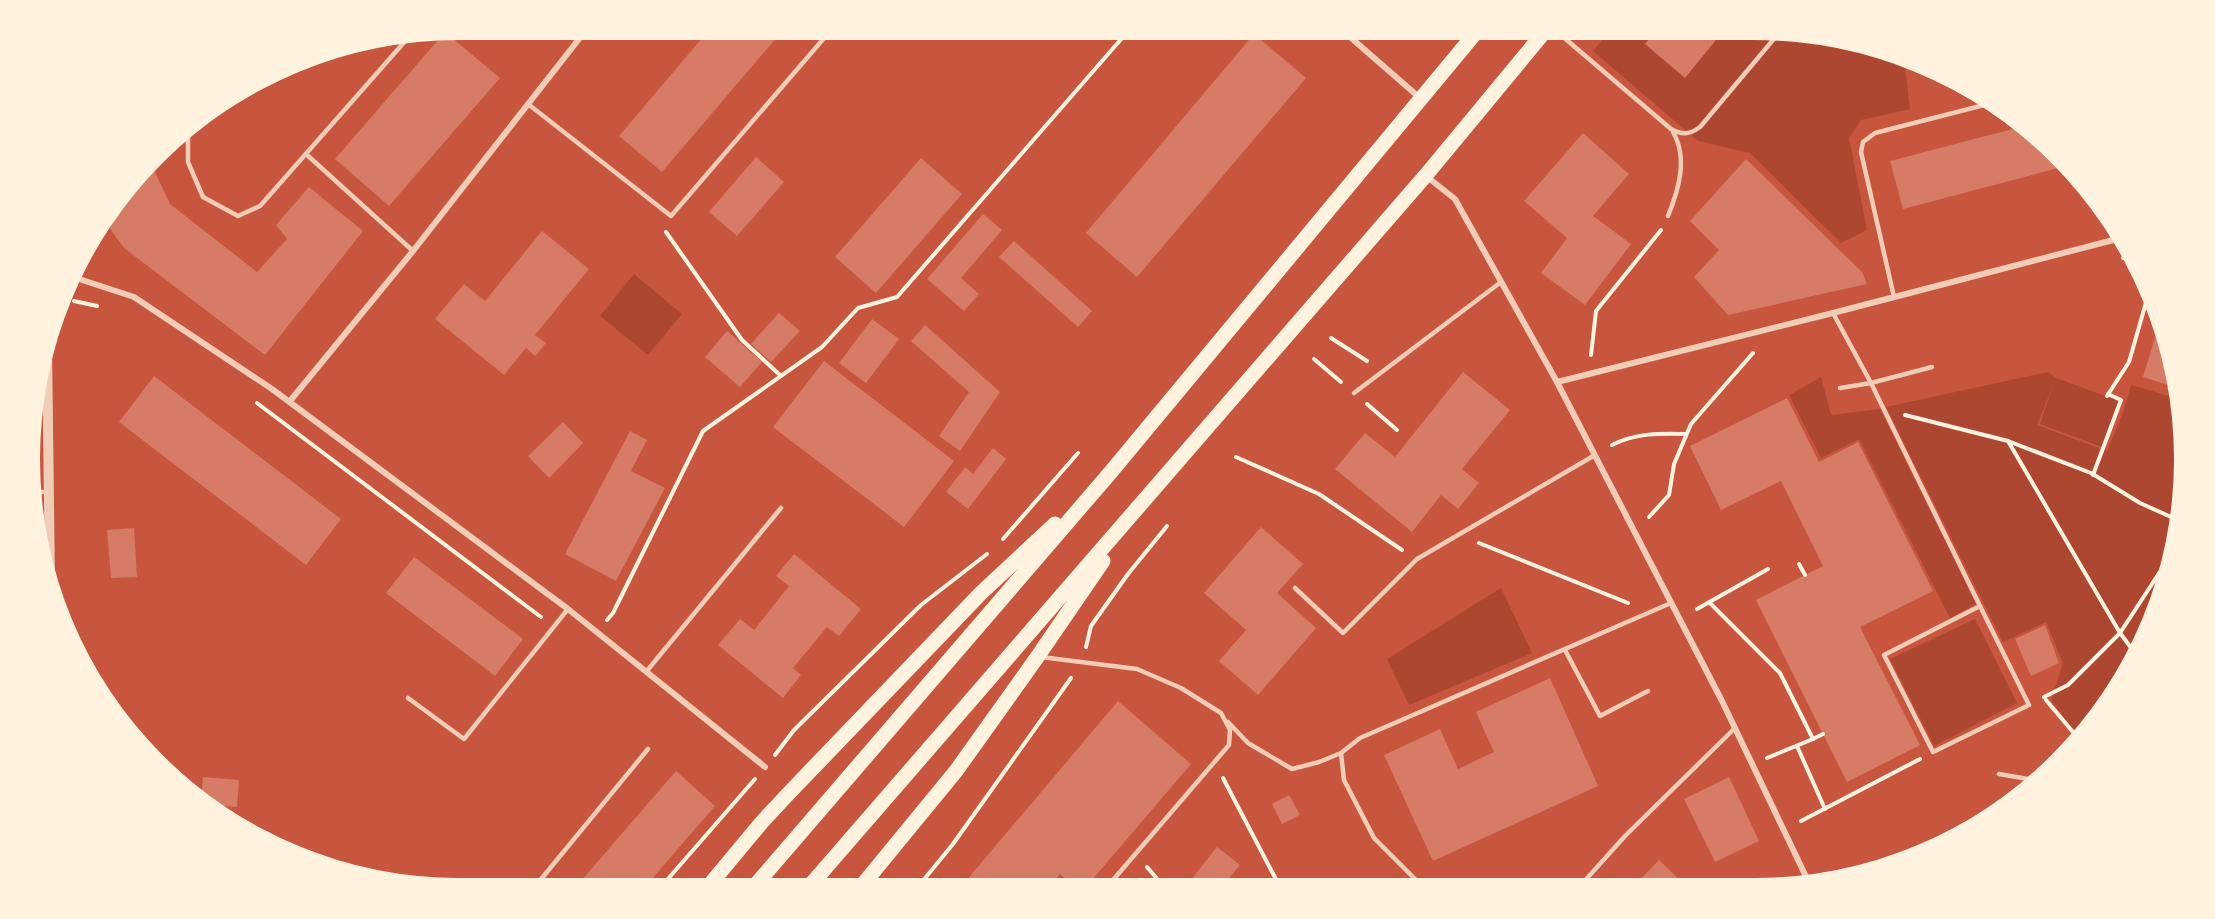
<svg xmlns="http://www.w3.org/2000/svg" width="2215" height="919" font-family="'Roboto Condensed',sans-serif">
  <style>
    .green { fill: #ae4732 }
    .building { fill: #d67c66 }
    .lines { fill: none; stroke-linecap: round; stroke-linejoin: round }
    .path { stroke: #fff3e0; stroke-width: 4 }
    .service { stroke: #f1ccb7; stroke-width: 4.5 }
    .minor { stroke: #f1ccb7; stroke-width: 6 }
    .tertiary { stroke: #f1ccb7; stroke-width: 10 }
    .primary { stroke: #fff3e0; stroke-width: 15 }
  </style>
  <rect width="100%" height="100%" fill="#c8553d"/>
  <g class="green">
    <path d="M 1610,30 L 1755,30 L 1893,53 L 1904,57 L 1910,109 L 1861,120 L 1849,138 L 1867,230 L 1841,243 L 1750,153 L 1698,141 L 1593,51 Z"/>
    <path d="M 634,274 L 682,314 L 648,355 L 600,316 Z"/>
    <path d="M 2048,372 L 2056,378 L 2119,401 L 2102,447 L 2040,424 L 2054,383 L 2037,425 L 2107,451 L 2124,410 L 2131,385 L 2179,399 L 2184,431 L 2181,515 L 2162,597 L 2113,698 L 2078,737 L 2051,700 L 2063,663 L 2046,622 L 2003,642 L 1886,407 Z"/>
    <path d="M 1821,377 L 1831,415 L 1880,409 L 1976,604 L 1950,618 L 1859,439 L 1821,458 L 1789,395 Z"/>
    <path d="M 1501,588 L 1532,653 L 1409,705 L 1387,659 Z"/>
    <path d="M 1975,619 L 2017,703 L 1934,746 L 1890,659 Z"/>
  </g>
  <g class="building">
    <path d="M 709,30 L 783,30 L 662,172 L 619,136 Z"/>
    <path d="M 1657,30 L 1724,30 L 1685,78 L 1645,44 Z"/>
    <path d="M 445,32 L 500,78 L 389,206 L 335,159 Z"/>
    <path d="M 1254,34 L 1306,78 L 1137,277 L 1086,233 Z"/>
    <path d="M 2024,126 L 2038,136 L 2066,166 L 1903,209 L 1890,161 Z"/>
    <path d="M 1583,133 L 1629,174 L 1593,216 L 1631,244 L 1585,305 L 1541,273 L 1567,238 L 1524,201 Z"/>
    <path d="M 756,157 L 784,182 L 737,236 L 709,212 Z"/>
    <path d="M 921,158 L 962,194 L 876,293 L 835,257 Z"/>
    <path d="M 1746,159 L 1862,272 L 1867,284 L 1728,315 L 1694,277 L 1719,250 L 1690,221 Z"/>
    <path d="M 152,166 L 170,204 L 257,272 L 287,239 L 276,225 L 309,187 L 363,231 L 265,355 L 124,248 L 111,230 L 107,222 Z"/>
    <path d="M 983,214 L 1002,230 L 961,278 L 979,294 L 964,311 L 927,279 Z"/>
    <path d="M 542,231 L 589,269 L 535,335 L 546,343 L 535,356 L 526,348 L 504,375 L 435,319 L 464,284 L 485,301 Z"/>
    <path d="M 1014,241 L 1092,311 L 1078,327 L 999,257 Z"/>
    <path d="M 779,313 L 800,331 L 771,362 L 751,344 Z"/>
    <path d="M 872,319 L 899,339 L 866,383 L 839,363 Z"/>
    <path d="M 2160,321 L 2170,348 L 2177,388 L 2143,377 Z"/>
    <path d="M 925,325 L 1000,392 L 960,451 L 939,436 L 969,392 L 911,341 Z"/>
    <path d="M 727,331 L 762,362 L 740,387 L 705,357 Z"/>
    <path d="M 824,361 L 954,461 L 904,527 L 773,427 Z"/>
    <path d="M 1463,372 L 1510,410 L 1462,469 L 1479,483 L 1458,509 L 1441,495 L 1412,532 L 1335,469 L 1365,433 L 1395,457 Z"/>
    <path d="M 154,376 L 341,519 L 306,565 L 119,422 Z"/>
    <path d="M 1787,398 L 1819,462 L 1858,442 L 1933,591 L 1860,627 L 1920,745 L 1847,782 L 1756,600 L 1823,566 L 1781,481 L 1721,510 L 1690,446 Z"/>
    <path d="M 563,422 L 583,443 L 549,478 L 528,456 Z"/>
    <path d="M 630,431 L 647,440 L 631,471 L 665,488 L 616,581 L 565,554 Z"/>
    <path d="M 993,448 L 1006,459 L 968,509 L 946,492 L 965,467 L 973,474 Z"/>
    <path d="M 1261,527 L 1303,564 L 1277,593 L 1316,628 L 1258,695 L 1219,661 L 1246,630 L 1204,593 Z"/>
    <path d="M 134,528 L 137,577 L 111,578 L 107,530 Z"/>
    <path d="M 794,554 L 861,609 L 839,636 L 827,627 L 793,668 L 801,675 L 783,698 L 718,645 L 740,619 L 754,630 L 789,586 L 776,576 Z"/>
    <path d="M 414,557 L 523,639 L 495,676 L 386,593 Z"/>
    <path d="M 2045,625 L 2059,663 L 2031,676 L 2015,639 Z"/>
    <path d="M 1550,678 L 1598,786 L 1433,861 L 1384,755 L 1440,729 L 1458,769 L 1494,752 L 1476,712 Z"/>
    <path d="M 1118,701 L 1191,764 L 1086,887 L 1075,887 L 1060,874 L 1049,887 L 960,888 Z"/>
    <path d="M 676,771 L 715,806 L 644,888 L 574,889 Z"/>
    <path d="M 203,777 L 239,780 L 237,807 L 206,805 L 201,802 Z"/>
    <path d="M 1729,777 L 1759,841 L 1715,862 L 1684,799 Z"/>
    <path d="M 1289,795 L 1300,815 L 1282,824 L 1272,804 Z"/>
    <path d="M 1217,847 L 1240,865 L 1222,887 L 1206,887 L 1193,877 Z"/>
    <path d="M 1659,860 L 1686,886 L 1634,886 Z"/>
  </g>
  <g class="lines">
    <g class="path">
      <path d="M 666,232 L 742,340 L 781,376"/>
      <path d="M 2123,258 L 2134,259"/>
      <path d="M 74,301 L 97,306"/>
      <path d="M 1331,338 L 1367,361"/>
      <path d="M 1591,355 L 1596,311 L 1661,230"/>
      <path d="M 1314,359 L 1341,382"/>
      <path d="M 2107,396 L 2129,362 L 2149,292"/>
      <path d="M 257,403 L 541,617"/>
      <path d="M 1367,404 L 1397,430"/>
      <path d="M 1905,415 L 2008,441 L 2120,633 L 2135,653"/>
      <path d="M 2008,441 L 2091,473 L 2140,503 L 2180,521"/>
      <path d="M 1612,445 C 1635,433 1661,433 1686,434"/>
      <path d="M 1236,457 L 1319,494 L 1402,550"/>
      <path d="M 2093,475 L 2121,400 L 2108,394"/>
      <path d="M 1649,517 L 1669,495 L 1674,464 L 1691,424 L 1753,353"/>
      <path d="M 1003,539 L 1078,453"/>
      <path d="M 1479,543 L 1628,603"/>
      <path d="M 1799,564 L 1805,575"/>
      <path d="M 1709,602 L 1780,673 L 1813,739 L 1823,734"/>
      <path d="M 1697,609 L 1768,569"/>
      <path d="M 607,620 L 613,613 L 703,431 L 822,347 L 858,308 L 897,297 L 1129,30"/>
      <path d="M 1086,647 L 1091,626 L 1128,574 L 1167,526"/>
      <path d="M 2044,697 L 2068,685 L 2120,633 L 2169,558"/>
      <path d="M 2046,700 L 2078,738"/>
      <path d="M 1797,746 L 1825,809"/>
      <path d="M 775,755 L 794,730 L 921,605 L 987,554"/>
      <path d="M 1767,758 L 1813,739"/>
      <path d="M 1223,778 L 1280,887"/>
      <path d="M 1801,821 L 1920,759"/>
      <path d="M 1147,867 L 1164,887"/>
      <path d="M 660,888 L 755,779"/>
      <path d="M 917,888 L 953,844 L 1071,678"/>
    </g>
    <g class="service">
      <path d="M 1555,30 L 1671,129 C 1682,135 1689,135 1700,127 L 1778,34"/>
      <path d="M 528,104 L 671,216 L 831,30"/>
      <path d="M 188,129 L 188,162 L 203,197 L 238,216 L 260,206 L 407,39"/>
      <path d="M 306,154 L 413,251"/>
      <path d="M 1668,216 C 1679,189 1688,158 1673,132"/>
      <path d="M 1894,297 L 1861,152 L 1863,142 L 1875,133 L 1992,103"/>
      <path d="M 1833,313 L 1871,383 L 1980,606 L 1884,655 L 1933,752 L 2029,705 L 1980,606"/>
      <path d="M 1840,388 L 1871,383 L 1932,367"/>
      <path d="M 1354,393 L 1501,282"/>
      <path d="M 37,492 L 49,492"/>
      <path d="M 2174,542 L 2175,542"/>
      <path d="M 1295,588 L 1343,633 L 1417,559 L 1595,455"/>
      <path d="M 1565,650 L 1600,716 L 1648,691"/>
      <path d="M 1041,657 L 1137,669 L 1181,688 L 1221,713 L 1230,730 L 1229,745 L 1107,887"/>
      <path d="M 646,672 L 781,508"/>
      <path d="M 408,698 L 464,739 L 568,609"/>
      <path d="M 1228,722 L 1248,743 L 1292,769 L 1319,762 L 1341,753"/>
      <path d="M 1999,774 L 2040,781"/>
      <path d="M 1422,886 L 1374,838 L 1344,780 L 1341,753 L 1360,738 L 1671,603"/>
      <path d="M 1580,886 L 1626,835 L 1735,728"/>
      <path d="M 533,889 L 648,749"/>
    </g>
    <g class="minor">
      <path d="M 1342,30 L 1420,98"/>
      <path d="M 1426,176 L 1455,199 L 1557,382 L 1722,701 L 1810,885"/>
      <path d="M 73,277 L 134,297 L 272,389 L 568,609 L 765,767"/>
      <path d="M 1557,382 L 1833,313 L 2121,238"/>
      <path d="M 290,401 L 413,251 L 586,30"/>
    </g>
    <path class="tertiary" d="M 47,346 L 50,583"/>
    <g class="primary">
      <path d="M 707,888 L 762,822 L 789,793 L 981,593 L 1055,524"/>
      <path d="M 753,888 L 1110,473 L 1478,30"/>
      <path d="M 808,888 L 1426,175 L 1546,30"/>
      <path d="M 860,888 L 956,771 L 1038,656 L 1103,561"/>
    </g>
  </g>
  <path d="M0 0H2215V919H0ZM459 40H1755A419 419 0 0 1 2174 459V459A419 419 0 0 1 1755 878H459A419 419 0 0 1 40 459V459A419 419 0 0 1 459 40Z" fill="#fff3e0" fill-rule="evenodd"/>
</svg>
